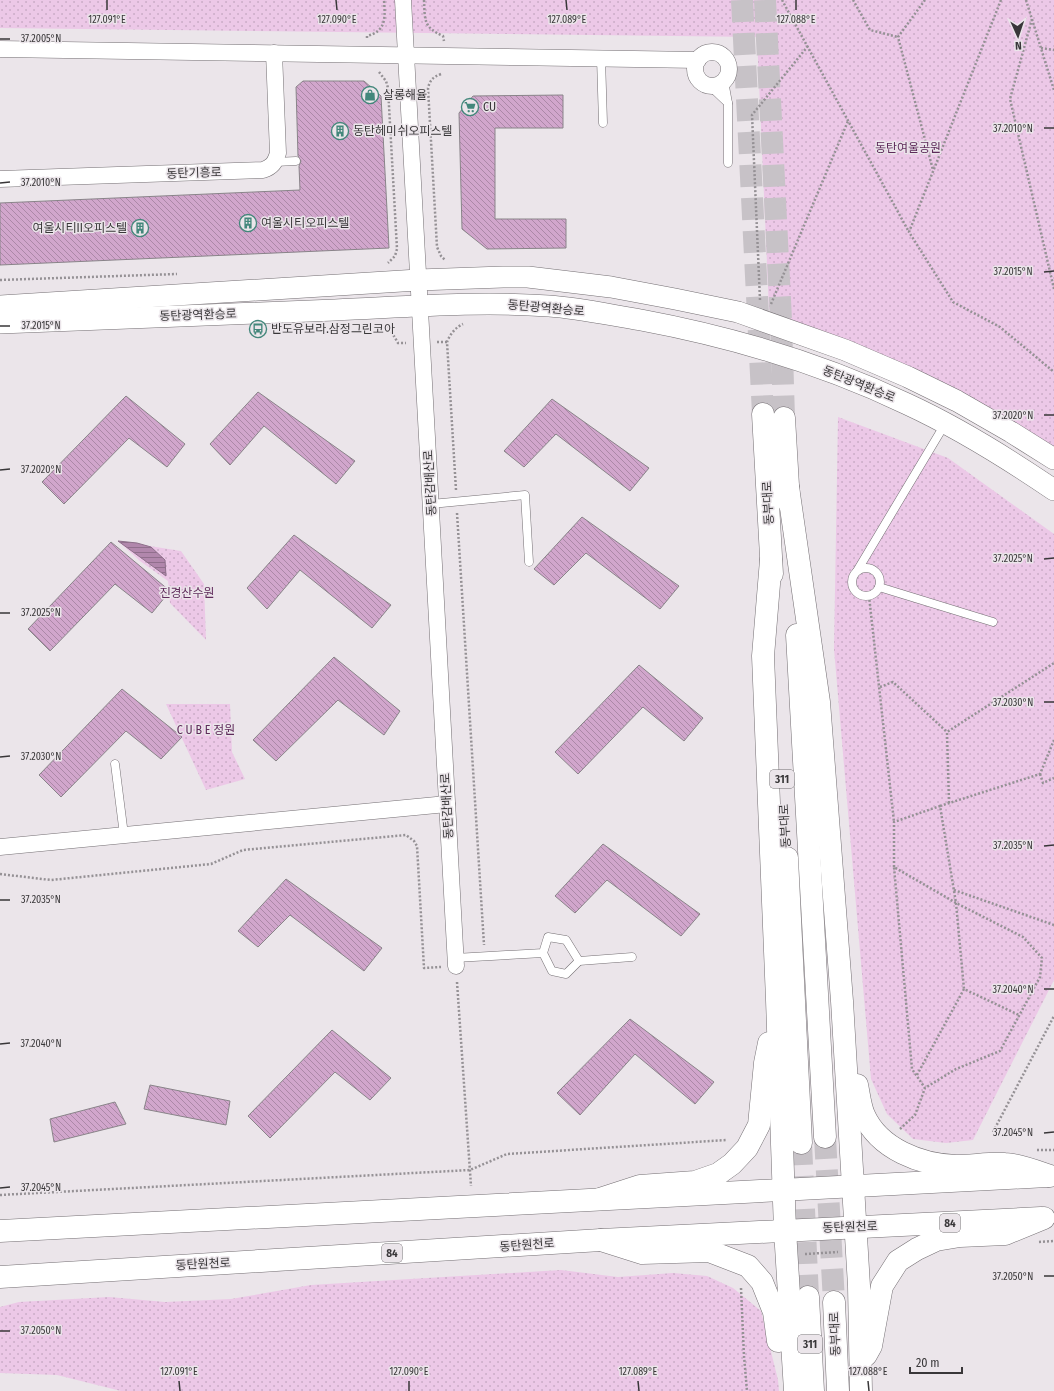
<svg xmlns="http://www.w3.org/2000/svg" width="1054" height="1391" font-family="'Fira Sans Condensed','Noto Sans KR',sans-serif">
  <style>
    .park { fill: url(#park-dots) }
    .water { fill: url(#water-rules); stroke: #8d6f8a }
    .building { fill: url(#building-back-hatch); stroke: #898489 }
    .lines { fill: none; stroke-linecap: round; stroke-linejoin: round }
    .trunk-tunnel { stroke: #c7c2c7; stroke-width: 22; stroke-dasharray: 22 11; stroke-linecap: butt }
    .service-casing { stroke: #746f73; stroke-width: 9 }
    .minor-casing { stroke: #746f73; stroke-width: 17 }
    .tertiary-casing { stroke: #746f73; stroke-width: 22 }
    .primary-casing { stroke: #746f73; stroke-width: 23 }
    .trunk-casing { stroke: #746f73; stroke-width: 23 }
    .path { stroke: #959195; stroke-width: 2.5; stroke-dasharray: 2 2; stroke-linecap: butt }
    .service { stroke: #fff; stroke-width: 8 }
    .minor { stroke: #fff; stroke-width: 16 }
    .tertiary { stroke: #fff; stroke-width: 21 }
    .primary { stroke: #fff; stroke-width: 22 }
    .trunk { stroke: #fff; stroke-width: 22 }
    .ticks { fill: none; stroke: #393739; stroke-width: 1.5 }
    .labels { text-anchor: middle; stroke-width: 3; stroke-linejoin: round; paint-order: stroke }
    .shield { fill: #ebe5ea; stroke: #6e6b6e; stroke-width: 1 }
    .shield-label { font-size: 11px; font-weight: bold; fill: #393739 }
    .poi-label { font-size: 12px; fill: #393739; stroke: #ebe5ea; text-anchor: start }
    .park-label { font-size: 12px; fill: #5f2b5b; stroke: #ebe5ea }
    .street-label { font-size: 12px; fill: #393739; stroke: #ebe5ea }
    .ticks-label { font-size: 10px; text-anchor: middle; fill: #393739; stroke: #ebe5ea; stroke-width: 3; stroke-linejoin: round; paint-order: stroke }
  </style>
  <defs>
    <pattern id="park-dots" width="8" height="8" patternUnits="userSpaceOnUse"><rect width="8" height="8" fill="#ecc8e7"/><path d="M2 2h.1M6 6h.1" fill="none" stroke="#cbacc7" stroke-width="1.8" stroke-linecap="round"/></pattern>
    <pattern id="water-rules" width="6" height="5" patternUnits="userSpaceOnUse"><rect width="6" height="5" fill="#b187ac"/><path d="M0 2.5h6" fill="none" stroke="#916f8d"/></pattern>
    <pattern id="building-back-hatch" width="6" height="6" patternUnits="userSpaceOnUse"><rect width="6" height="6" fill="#d1a6cc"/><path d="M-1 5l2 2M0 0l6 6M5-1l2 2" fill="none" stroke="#ab88a7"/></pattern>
  </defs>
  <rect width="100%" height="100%" fill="#ebe5ea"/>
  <g class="park">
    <path d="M 0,0 L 1054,0 L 1054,448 L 1010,420 L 769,309 L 757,37 L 0,28 Z"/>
    <path d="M 838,417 L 948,458 L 1054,534 L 1054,980 L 973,1140 L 946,1143 L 913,1139 L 887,1114 L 871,1079 L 834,649 Z"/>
    <path d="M 118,541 L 181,551 L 204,584 L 206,640 L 170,603 L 168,581 L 140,561 Z"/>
    <path d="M 166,704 L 230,704 L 232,752 L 245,779 L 206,790 Z"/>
    <path d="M 561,1270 L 618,1277 L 673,1273 L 707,1276 L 733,1288 L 761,1311 L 778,1380 L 779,1391 L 121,1391 L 57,1375 L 0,1373 L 0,1307 L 19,1302 L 109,1297 L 165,1302 L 231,1299 L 311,1285 Z"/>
  </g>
  <path class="water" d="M 118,541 L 137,543 L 151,547 L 165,560 L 166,576 Z"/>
  <g class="building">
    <path d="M 303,81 L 364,81 L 381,96 L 389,248 L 0,265 L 0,203 L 300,190 L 299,166 L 301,161 L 298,156 L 296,87 Z"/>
    <path d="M 563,95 L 563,128 L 495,128 L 495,219 L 566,219 L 566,248 L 487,249 L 462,229 L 459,113 L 473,96 Z"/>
    <path d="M 258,392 L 355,461 L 336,484 L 264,426 L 230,465 L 210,444 Z"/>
    <path d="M 126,396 L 185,444 L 167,467 L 129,438 L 64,504 L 42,482 Z"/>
    <path d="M 552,399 L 649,468 L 630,491 L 556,434 L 524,467 L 504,451 Z"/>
    <path d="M 582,517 L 679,586 L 660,609 L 586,553 L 554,585 L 534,569 Z"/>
    <path d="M 294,535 L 391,605 L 372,628 L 300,570 L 267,609 L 247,588 Z"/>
    <path d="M 111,542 L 170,591 L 152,613 L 115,584 L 50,651 L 28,629 Z"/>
    <path d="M 334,657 L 400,711 L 384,735 L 338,700 L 276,761 L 253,740 Z"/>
    <path d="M 639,665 L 703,718 L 684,741 L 643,707 L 578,774 L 555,752 Z"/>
    <path d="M 122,689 L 182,737 L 161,759 L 126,731 L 61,797 L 39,775 Z"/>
    <path d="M 603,844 L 700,914 L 681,936 L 607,880 L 575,913 L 555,896 Z"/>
    <path d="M 286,879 L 382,948 L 364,971 L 290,915 L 258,947 L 238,931 Z"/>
    <path d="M 630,1019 L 714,1082 L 695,1104 L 635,1054 L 580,1115 L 557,1093 Z"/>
    <path d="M 332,1030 L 391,1078 L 370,1100 L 335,1072 L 270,1138 L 248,1116 Z"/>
    <path d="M 150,1085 L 230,1101 L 226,1125 L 144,1109 Z"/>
    <path d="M 115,1102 L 126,1124 L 54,1142 L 50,1119 Z"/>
  </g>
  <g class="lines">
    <g class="trunk-tunnel">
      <path d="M 742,0 L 763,414"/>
      <path d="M 765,0 L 781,320 L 784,418"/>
      <path d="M 825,1137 L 834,1302"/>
      <path d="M 801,1143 L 808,1297"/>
    </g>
    <g class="service-casing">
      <g id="service">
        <path d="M 601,58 L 603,123"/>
        <path d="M 724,81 L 728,103 L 728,163"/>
        <path d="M 710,86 L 728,103"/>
        <path d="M 275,162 L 296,161"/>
        <path d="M 431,504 L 525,495 L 529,562"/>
        <circle cx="866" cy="582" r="14"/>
        <path d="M 857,571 L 945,424"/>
        <path d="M 879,587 L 993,622"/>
        <path d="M 115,764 L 124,835"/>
        <path d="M 455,958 L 543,953 L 552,971 L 566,974 L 579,961 L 566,940 L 548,937 L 543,953"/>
        <path d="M 579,961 L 632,957"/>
      </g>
    </g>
    <g class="minor-casing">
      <g id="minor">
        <path d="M 403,0 L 456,966"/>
        <path d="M 0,49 L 698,60"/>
        <circle cx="712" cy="69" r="17"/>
        <path d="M 0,179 L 263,170 C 272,167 275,163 278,153 L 274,53"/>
        <path d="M 0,847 L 447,804"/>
      </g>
    </g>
    <g class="tertiary-casing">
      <g id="tertiary">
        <path d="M 0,306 L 418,280 L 503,277 L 528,277 L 611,287 L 675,299 L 738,312 L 845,350 L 908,377 L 957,401 L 1011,432 L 1054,459"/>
        <path d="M 0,323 C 112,319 223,314 335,310 C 406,307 477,301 549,306 C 579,308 610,315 641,320 C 732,337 823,364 907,404 C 959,428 1007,458 1054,490"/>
      </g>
    </g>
    <g class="primary-casing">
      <g id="primary">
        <path d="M 0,1231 L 1047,1176"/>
        <path d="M 0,1277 L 601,1240 L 1041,1218"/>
      </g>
    </g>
    <g class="trunk-casing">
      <g id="trunk">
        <path d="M 763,414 L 772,574"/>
        <path d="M 784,418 L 789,503"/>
        <path d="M 788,487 L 819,702 L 842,1001 L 853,1186 L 859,1286 L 861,1391"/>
        <path d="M 771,560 L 763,656 L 777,1000 L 785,1230 L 795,1391"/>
        <path d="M 797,635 L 825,1137"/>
        <path d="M 787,858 L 801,1143"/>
        <path d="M 857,1085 C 859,1094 860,1106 864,1115 C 879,1149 921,1165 956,1166 C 972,1166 989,1163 1005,1164 C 1017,1164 1038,1172 1050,1176"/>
        <path d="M 600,1199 L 640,1186 L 695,1182 L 718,1174 L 732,1164 L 747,1148 L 759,1125 L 765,1063 L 769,1043"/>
        <path d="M 601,1240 L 642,1253 L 709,1251 L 748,1266 L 762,1282 L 774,1312 L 778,1341"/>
        <path d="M 808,1297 L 813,1391"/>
        <path d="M 834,1302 L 838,1391"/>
        <path d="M 866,1355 L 871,1346 L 882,1286 L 898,1261 L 917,1249 L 936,1240 L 960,1236 L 1005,1234 L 1044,1218"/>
      </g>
    </g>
    <g class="path">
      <path d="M 424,0 C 425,20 423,27 443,36 L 444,41"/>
      <path d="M 782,0 L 909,232"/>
      <path d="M 853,0 L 870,30 L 898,37"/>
      <path d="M 925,0 L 898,37 L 933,170"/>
      <path d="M 1001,0 L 909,232 L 953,302 L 1000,327 L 1054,372"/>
      <path d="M 1026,0 L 1054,90"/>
      <path d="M 1032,19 L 1010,99 L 1054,289"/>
      <path d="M 367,38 L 367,36 C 387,31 385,17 384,0"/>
      <path d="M 1041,48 L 1054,50"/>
      <path d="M 379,72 L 386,81 L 388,88 L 397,249 L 395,256 L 388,263"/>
      <path d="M 441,74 C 433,77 430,80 428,88 L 437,247 L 441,256 L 445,260"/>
      <path d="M 0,280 L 177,274"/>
      <path d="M 760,300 L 752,115 L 808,46"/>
      <path d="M 771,304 L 848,121"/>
      <path d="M 386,326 L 391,331 L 398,343 L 406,343"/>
      <path d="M 437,342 L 447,342"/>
      <path d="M 456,490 L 447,342 C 450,334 456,327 463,324"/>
      <path d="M 457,513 L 484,945"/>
      <path d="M 869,596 L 894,822"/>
      <path d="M 880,687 L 893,682 L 947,732"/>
      <path d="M 1040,774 L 1043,783 L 1054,778"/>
      <path d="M 949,803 L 947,732 L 1054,663"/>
      <path d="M 940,806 L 1040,774 L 1054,740"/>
      <path d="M 894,867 L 894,822 L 940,806 L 956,903 L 964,989"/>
      <path d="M 0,874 L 51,880 L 211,864 L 243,850 L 406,835 L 414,841 L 417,846 L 424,968 L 441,967"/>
      <path d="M 954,890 L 1054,925"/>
      <path d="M 457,982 L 471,1186"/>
      <path d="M 917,1075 L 964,989 L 1019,1015"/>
      <path d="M 900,1129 L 915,1115 L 925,1088 L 956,1069 L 1000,1051 L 1040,977 L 1042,958 L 1023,937 L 956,903 L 894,867 L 912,1069 L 925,1088"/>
      <path d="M 993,1132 L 1054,1016"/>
      <path d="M 1037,1150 L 1054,1150"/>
      <path d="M 0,1195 L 470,1170 L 507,1154 L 727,1140"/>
      <path d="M 1039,1242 L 1054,1241"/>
      <path d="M 805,1254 L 838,1252"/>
      <path d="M 741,1288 L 744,1356 L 747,1391"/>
    </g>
    <use href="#service" class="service"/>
    <use href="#minor" class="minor"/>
    <use href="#tertiary" class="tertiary"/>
    <use href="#primary" class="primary"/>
    <use href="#trunk" class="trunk"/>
  </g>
  <path class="ticks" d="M 107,0 L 107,10M 336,0 L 337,10M 566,0 L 567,10M 796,0 L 796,10M 0,39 L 10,39M 1044,128 L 1054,128M 0,183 L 10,182M 1044,272 L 1054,271M 0,326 L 10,326M 1044,415 L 1054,415M 0,470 L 10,469M 1044,559 L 1054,558M 0,613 L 10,613M 1044,702 L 1054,702M 0,757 L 10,756M 1044,846 L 1054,845M 0,900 L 10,900M 1044,989 L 1054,989M 0,1044 L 10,1043M 1044,1133 L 1054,1132M 0,1188 L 10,1187M 1044,1276 L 1054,1276M 0,1331 L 10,1331M 179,1381 L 180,1391M 409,1381 L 409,1391M 638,1381 L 639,1391M 868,1381 L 869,1391"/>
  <defs>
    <g id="shop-ring" transform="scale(0.9)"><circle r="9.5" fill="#ebe5ea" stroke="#43877b" stroke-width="1.5"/><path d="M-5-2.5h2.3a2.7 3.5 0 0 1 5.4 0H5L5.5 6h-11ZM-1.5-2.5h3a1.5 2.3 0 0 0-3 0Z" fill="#43877b"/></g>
    <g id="supermarket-ring" transform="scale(0.9)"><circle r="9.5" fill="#ebe5ea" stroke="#43877b" stroke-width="1.5"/><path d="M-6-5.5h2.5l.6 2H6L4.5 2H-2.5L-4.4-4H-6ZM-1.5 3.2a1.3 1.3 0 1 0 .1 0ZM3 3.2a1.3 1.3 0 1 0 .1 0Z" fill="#43877b"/></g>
    <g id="building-ring" transform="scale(0.9)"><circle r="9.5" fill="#ebe5ea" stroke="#43877b" stroke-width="1.5"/><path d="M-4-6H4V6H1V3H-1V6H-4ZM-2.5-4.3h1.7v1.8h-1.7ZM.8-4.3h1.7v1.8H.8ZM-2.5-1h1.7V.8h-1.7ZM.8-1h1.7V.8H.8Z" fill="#43877b"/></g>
    <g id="bus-ring" transform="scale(0.9)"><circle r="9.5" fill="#ebe5ea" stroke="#43877b" stroke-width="1.5"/><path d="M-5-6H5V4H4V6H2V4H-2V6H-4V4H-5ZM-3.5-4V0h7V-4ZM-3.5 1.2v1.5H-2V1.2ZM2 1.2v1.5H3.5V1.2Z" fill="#43877b"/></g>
  </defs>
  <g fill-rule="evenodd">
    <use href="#shop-ring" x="370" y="95"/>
    <use href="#supermarket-ring" x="470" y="107"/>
    <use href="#building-ring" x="340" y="131"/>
    <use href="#building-ring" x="248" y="223"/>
    <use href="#building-ring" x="140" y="228"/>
    <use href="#bus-ring" x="258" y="329"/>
  </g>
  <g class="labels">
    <g class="shield">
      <rect x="770" y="770" width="24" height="18" rx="3"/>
      <rect x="940" y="1214" width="20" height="18" rx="3"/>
      <rect x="382" y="1244" width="20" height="18" rx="3"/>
      <rect x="798" y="1335" width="24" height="18" rx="3"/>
    </g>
    <g class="shield-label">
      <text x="782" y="783">311</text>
      <text x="950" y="1227">84</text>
      <text x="392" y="1257">84</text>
      <text x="810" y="1348">311</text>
    </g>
    <g class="poi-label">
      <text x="383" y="99">살롱해율</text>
      <text x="483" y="111">CU</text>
      <text x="353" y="135">동탄헤미쉬오피스텔</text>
      <text x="261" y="227">여울시티오피스텔</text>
      <text x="127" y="232" text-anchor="end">여울시티II오피스텔</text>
      <text x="271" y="333">반도유보라.삼정그린코아</text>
    </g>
    <g class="park-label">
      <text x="908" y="152">동탄여울공원</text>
      <text x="187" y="597">진경산수원</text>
      <text x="206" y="734">C U B E 정원</text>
    </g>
    <g class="street-label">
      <text transform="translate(194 173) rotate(-2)" y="4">동탄기흥로</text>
      <text transform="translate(546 308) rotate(5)" y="4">동탄광역환승로</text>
      <text transform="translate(198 315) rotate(-2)" y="4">동탄광역환승로</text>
      <text transform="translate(859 384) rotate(22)" y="4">동탄광역환승로</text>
      <text transform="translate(430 483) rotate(-93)" y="4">동탄감배산로</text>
      <text transform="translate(768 503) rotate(-93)" y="4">동부대로</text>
      <text transform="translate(447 806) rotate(-93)" y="4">동탄감배산로</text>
      <text transform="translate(785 826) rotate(-93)" y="4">동부대로</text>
      <text transform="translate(850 1227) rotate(-2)" y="4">동탄원천로</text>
      <text transform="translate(527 1245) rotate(-4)" y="4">동탄원천로</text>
      <text transform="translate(203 1264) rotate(-3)" y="4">동탄원천로</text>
      <text transform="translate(835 1334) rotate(-92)" y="4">동부대로</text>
    </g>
  </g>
  <g class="ticks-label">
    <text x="107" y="23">127.091°E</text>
    <text x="337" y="23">127.090°E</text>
    <text x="567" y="23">127.089°E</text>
    <text x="796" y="23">127.088°E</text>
    <text x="41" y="42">37.2005°N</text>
    <text x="1013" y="132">37.2010°N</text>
    <text x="41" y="186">37.2010°N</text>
    <text x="1013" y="275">37.2015°N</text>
    <text x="41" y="329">37.2015°N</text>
    <text x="1013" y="419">37.2020°N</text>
    <text x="41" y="473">37.2020°N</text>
    <text x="1013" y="562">37.2025°N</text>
    <text x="41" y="616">37.2025°N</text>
    <text x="1013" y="706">37.2030°N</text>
    <text x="41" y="760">37.2030°N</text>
    <text x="1013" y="849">37.2035°N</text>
    <text x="41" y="903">37.2035°N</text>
    <text x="1013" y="993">37.2040°N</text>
    <text x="41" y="1047">37.2040°N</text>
    <text x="1013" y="1136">37.2045°N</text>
    <text x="41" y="1191">37.2045°N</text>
    <text x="1013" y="1280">37.2050°N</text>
    <text x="41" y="1334">37.2050°N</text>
    <text x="179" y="1375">127.091°E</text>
    <text x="409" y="1375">127.090°E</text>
    <text x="638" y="1375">127.089°E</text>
    <text x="868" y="1375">127.088°E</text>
  </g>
  <g transform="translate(1018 36) rotate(177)" stroke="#ebe5ea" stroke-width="3" paint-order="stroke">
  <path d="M0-3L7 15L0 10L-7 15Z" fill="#393739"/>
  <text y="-6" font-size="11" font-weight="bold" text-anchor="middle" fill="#393739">N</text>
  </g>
  <path d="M910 1367v6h52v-6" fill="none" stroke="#393739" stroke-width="2"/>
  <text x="916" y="1367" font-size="12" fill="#393739" stroke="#ebe5ea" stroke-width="3" paint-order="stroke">20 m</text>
</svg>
